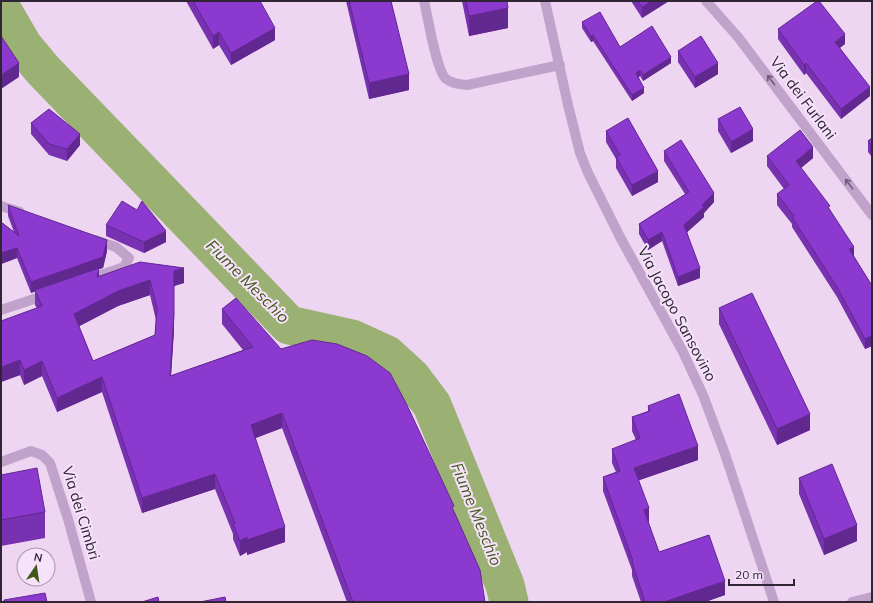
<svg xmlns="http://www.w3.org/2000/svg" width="873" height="603" font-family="Mulish,sans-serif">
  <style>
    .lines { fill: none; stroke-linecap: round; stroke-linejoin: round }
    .stream { stroke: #9bb174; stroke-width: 7 }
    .river { stroke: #9bb174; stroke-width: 39 }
    .minor { stroke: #c1a2cb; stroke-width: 10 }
    .wall { fill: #7831b1; fill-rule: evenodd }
    .shaded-wall { fill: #612890 }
    .building { fill: #8b39ce; stroke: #612890; fill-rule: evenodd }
    .oneway { stroke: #715d78 }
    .labels { text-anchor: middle; stroke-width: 4; stroke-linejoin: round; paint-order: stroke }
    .street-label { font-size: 15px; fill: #2f2535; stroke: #f6e2fa }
    .water-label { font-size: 16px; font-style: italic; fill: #405818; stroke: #f6e2fa }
  </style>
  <rect width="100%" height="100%" fill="#eed6f2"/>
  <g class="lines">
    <path class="stream" d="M 289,325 L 298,353"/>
    <path class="river" d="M 1,8 L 23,46 L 43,70 L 289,325 L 352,339 L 387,355 L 411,377 L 432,405 L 505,585 L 509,602"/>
    <g class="minor">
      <path d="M 424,1 C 428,17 436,70 446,79 C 453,84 459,84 467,85 L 560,65"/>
      <path d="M 545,1 L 568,105 L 580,153 L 588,173 L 620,237 L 682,350 L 703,395 L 725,454 L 774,602"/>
      <path d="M 706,1 L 738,37 L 872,215"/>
      <path d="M 1,206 L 20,212"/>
      <path d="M 86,280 L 124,267 L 129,258 L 116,247 L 95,240"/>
      <path d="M 1,310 L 49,294"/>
      <path d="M 1,462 L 31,451 L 42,455 L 50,463 L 68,519 L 91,602"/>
      <path d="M 852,602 L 872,597"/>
    </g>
  </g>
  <g class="wall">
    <path d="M 186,1 L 260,1 L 275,40 L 231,65 L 219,45 L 213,49 Z"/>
    <path d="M 346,1 L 391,1 L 409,90 L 369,99 Z"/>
    <path d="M 462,1 L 507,1 L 508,28 L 469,36 Z"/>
    <path d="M 631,1 L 669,1 L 642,18 Z"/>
    <path d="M 582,22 L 620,47 L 671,63 L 643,81 L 640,76 L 638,77 L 644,93 L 632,101 L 593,41 L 591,42 L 582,28 Z"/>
    <path d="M 778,29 L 845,44 L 840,48 L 870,96 L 841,119 L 806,73 L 804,75 L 778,39 Z"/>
    <path d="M 678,51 L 718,74 L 695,88 L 678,62 Z"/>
    <path d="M 718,119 L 753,141 L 731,153 L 718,131 Z"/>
    <path d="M 31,123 L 80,145 L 67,161 L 49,155 L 31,134 Z"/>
    <path d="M 606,131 L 658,182 L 632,196 L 616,168 L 616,159 L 606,142 Z"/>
    <path d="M 872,138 L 872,157 L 868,152 L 868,141 Z"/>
    <path d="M 664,151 L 714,202 L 704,213 L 704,217 L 687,232 L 700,278 L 678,286 L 662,241 L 648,250 L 639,234 L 639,224 L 685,194 L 664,161 Z"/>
    <path d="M 767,156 L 813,158 L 801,168 L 830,210 L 854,256 L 871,284 L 872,283 L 872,346 L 865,349 L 837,297 L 792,227 L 792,224 L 777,205 L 777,194 L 784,189 L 767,166 Z"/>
    <path d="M 8,205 L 107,251 L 103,268 L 99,269 L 99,276 L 184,283 L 174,286 L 174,330 L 171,376 L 243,350 L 222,324 L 222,309 L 281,349 L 454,512 L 485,602 L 347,602 L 282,428 L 255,438 L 285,542 L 247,555 L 247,552 L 240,556 L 233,539 L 233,534 L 215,489 L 142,513 L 102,392 L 57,412 L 42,376 L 24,385 L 20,375 L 1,382 L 37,308 L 35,305 L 35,291 L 31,293 L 17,258 L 1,264 L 1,222 L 14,232 L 8,216 ZM 150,295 L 156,320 L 155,335 L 93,361 L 79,326 L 118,306 Z"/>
    <path d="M 106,225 L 166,242 L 144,253 L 106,236 Z"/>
    <path d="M 719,308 L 810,430 L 777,445 L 719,324 Z"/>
    <path d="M 648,406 L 698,460 L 639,480 L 649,522 L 648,522 L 659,552 L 725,595 L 705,602 L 641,602 L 632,576 L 632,570 L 603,491 L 603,477 L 616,472 L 612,463 L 612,449 L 636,440 L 632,431 L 632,417 L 648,411 Z"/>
    <path d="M 1,475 L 45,512 L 45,538 L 1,546 Z"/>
    <path d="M 799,478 L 857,541 L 824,555 L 799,494 Z"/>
  </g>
  <g class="shaded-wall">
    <path d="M 652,1 L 669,1 L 642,18 L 642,7 Z"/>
    <path d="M 508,8 L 508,28 L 469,36 L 469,16 Z"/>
    <path d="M 275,28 L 275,40 L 231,65 L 231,53 Z"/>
    <path d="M 219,32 L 219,45 L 213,49 L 213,36 Z"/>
    <path d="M 845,34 L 845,44 L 835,51 L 835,42 Z"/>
    <path d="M 593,35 L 593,41 L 591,42 L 591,36 Z"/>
    <path d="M 671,57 L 671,63 L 643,81 L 643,75 Z"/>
    <path d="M 19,63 L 19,77 L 1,89 L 1,75 Z"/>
    <path d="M 718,63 L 718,74 L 695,88 L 695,77 Z"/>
    <path d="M 806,63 L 806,73 L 804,75 L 804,65 Z"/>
    <path d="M 640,70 L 640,76 L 636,79 L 636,73 Z"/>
    <path d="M 409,74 L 409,90 L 369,99 L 369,83 Z"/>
    <path d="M 870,87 L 870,96 L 841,119 L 841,109 Z"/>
    <path d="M 644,88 L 644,93 L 632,101 L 632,95 Z"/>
    <path d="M 753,129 L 753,141 L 731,153 L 731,142 Z"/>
    <path d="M 80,134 L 80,145 L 67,161 L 67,149 Z"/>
    <path d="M 813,147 L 813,158 L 796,172 L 796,161 Z"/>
    <path d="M 658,171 L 658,182 L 632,196 L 632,185 Z"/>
    <path d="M 714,193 L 714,202 L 704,213 L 704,217 L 684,235 L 684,225 Z"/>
    <path d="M 166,231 L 166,242 L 144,253 L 144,242 Z"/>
    <path d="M 662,232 L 662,241 L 648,250 L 648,240 Z"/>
    <path d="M 107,240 L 107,251 L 103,268 L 99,269 L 99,283 L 97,277 L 99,269 L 31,293 L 31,282 Z"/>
    <path d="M 854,247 L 854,257 L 849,249 Z"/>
    <path d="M 17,248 L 17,258 L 1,264 L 1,253 Z"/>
    <path d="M 184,268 L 184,283 L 174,286 L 174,330 L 170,391 L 170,376 L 174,271 Z"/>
    <path d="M 700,268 L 700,278 L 678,286 L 678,277 Z"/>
    <path d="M 150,280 L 150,295 L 118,306 L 74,329 L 74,314 L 118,291 Z"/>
    <path d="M 872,336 L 872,346 L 865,349 L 865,339 Z"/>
    <path d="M 20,360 L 20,375 L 1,382 L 1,367 Z"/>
    <path d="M 42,361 L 42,376 L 24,385 L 24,370 Z"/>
    <path d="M 102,377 L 102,392 L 57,412 L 57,398 Z"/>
    <path d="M 282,413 L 282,428 L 251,440 L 251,425 Z"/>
    <path d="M 810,414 L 810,430 L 777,445 L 777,429 Z"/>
    <path d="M 698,446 L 698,460 L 634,482 L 634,468 Z"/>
    <path d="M 215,474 L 215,489 L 142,513 L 142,498 Z"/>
    <path d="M 649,508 L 649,522 L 644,524 L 644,510 Z"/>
    <path d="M 857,525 L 857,541 L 824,555 L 824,539 Z"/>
    <path d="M 285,527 L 285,542 L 247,555 L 247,540 Z"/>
    <path d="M 247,537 L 247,552 L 240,556 L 240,541 Z"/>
    <path d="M 725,581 L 725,595 L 705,602 L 664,602 Z"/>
  </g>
  <g class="building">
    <path d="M 193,1 L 260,1 L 275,28 L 231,53 L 219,32 L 213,36 Z"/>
    <path d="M 349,1 L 391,1 L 409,74 L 369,83 Z"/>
    <path d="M 466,1 L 507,1 L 508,8 L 469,16 Z"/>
    <path d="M 638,1 L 652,1 L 642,7 Z"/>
    <path d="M 817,1 L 819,1 L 845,34 L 835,42 L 870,87 L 841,109 L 806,63 L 804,65 L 778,29 Z"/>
    <path d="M 600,12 L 620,47 L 652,26 L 671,57 L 643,75 L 640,70 L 636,73 L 644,88 L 632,95 L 593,35 L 591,36 L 582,22 Z"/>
    <path d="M 1,36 L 19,63 L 1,75 Z"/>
    <path d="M 701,36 L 718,63 L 695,77 L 678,51 Z"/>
    <path d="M 740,107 L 753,129 L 731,142 L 718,119 Z"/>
    <path d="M 49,109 L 80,134 L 67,149 L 49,144 L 31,123 Z"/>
    <path d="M 628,118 L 658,171 L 632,185 L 616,157 L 620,155 L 606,131 Z"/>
    <path d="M 800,130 L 813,147 L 796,161 L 830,206 L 828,207 L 854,247 L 849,249 L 871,284 L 872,283 L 872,336 L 865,339 L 837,287 L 792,217 L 794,216 L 777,194 L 789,185 L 767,156 Z"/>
    <path d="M 872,138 L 872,146 L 868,141 Z"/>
    <path d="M 681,140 L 714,193 L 702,205 L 704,207 L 684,225 L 700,268 L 678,277 L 662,232 L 648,240 L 639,224 L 689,192 L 664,151 Z"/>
    <path d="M 122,201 L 137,210 L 142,201 L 166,231 L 144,242 L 106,225 Z"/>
    <path d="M 8,205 L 107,240 L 103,257 L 31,282 L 17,248 L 1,253 L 1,222 L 19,236 Z"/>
    <path d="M 140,262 L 184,268 L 174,271 L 174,315 L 170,376 L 253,347 L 222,309 L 236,298 L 281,349 L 312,340 L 337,344 L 367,356 L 390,373 L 407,405 L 454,506 L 452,507 L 480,570 L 485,602 L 353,602 L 282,413 L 251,425 L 285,527 L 247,540 L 247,537 L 240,541 L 233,524 L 235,523 L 215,474 L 142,498 L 102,377 L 57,398 L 42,361 L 24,370 L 20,360 L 1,367 L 1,321 L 42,306 L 35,290 L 99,268 L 97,277 ZM 150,280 L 157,308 L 155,335 L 93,361 L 74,314 L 118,291 Z"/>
    <path d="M 752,293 L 810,414 L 777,429 L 719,308 Z"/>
    <path d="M 679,394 L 698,446 L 634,468 L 649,508 L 644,510 L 659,552 L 709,535 L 725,581 L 664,602 L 645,602 L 632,562 L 633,561 L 603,477 L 620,471 L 612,449 L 640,438 L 632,417 L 650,411 L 648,406 Z"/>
    <path d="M 832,464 L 857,525 L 824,539 L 799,478 Z"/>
    <path d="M 37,468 L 45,512 L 1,520 L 1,475 Z"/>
    <path d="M 45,593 L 47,602 L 4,602 L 4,600 Z"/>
    <path d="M 158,597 L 159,602 L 142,602 Z"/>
    <path d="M 225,597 L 226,602 L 200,602 Z"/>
  </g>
  <defs><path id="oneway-shaft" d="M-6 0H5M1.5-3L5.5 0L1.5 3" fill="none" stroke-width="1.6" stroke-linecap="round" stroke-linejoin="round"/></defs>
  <g class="oneway">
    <use href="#oneway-shaft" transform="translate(771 80) rotate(-127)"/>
    <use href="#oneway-shaft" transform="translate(849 184) rotate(-127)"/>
  </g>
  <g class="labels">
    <g class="street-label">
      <text transform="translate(803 98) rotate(53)" y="5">Via dei Furlani</text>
      <text transform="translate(677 314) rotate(62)" y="5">Via Jacopo Sansovino</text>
      <text transform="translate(81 513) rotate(73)" y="5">Via dei Cimbri</text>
    </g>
    <g class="water-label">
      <text transform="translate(248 281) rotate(45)" y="6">Fiume Meschio</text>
      <text transform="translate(477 514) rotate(68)" y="6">Fiume Meschio</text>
    </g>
  </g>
  <rect width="873" height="603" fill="none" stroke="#2f2535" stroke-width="4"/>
  <g transform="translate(36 567) rotate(13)"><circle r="19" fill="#f6e2fa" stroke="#a696ab"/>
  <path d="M0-3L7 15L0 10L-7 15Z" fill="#405818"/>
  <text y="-6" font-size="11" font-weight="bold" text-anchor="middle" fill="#2f2535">N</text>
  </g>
  <path d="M729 579v6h65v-6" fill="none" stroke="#2f2535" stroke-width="2"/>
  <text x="735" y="579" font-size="12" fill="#2f2535" stroke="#f6e2fa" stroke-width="3" paint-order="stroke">20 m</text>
</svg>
